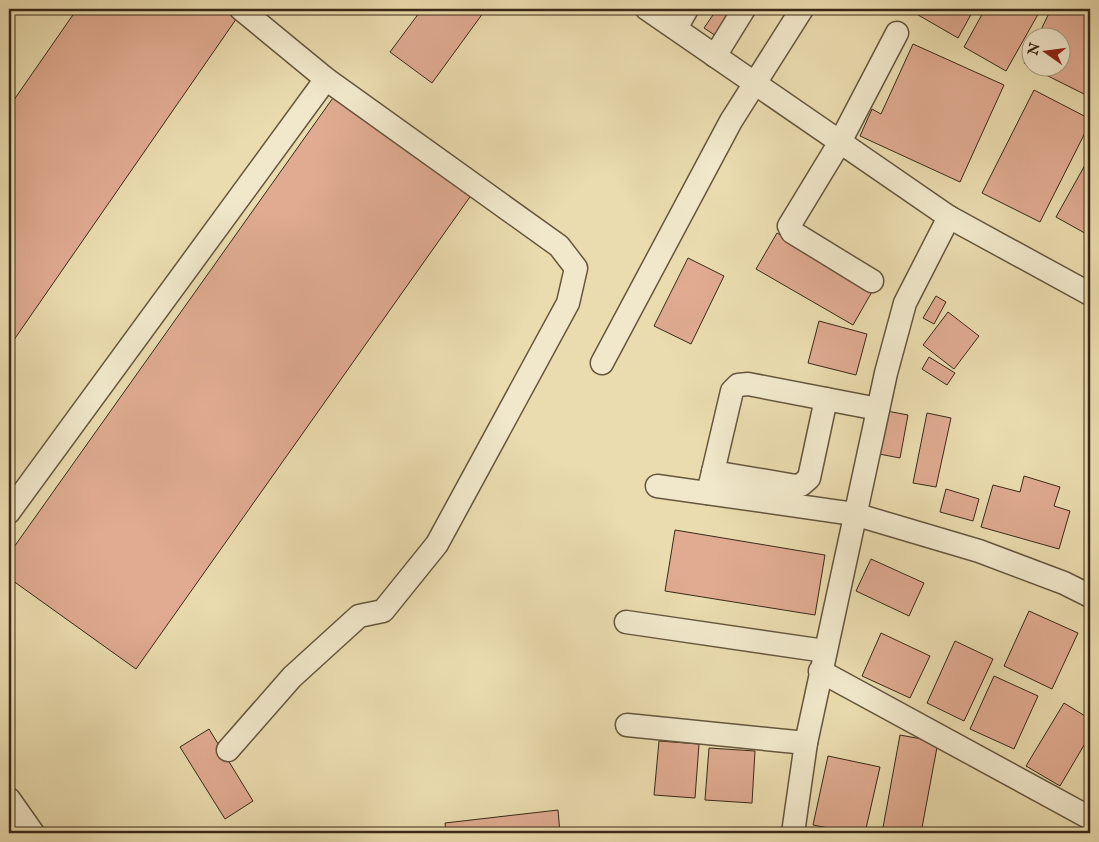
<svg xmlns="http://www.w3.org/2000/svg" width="1099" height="842" font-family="'IM FELL English',serif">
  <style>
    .building { fill: #e0ab91; stroke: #392917 }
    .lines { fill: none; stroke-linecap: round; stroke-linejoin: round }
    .minor-casing { stroke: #65563d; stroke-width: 25 }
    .minor { stroke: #f1e8cb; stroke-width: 22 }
  </style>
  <rect width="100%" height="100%" fill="#eadcaf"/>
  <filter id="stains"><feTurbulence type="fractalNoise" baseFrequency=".004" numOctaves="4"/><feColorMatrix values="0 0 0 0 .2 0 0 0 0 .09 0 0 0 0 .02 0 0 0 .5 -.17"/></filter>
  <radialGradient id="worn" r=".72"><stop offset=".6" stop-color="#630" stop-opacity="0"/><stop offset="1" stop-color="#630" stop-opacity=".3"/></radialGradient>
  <g class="building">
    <path d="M 77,9 L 230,9 L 239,15 L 9,347 L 9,107 Z"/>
    <path d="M 422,9 L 486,9 L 432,83 L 390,52 Z"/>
    <path d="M 717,9 L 723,9 L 733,16 L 719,38 L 704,28 Z"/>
    <path d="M 915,9 L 974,9 L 958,38 L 913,12 Z"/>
    <path d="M 985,9 L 1041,9 L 1006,71 L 964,47 Z"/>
    <path d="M 1051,9 L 1090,9 L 1090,97 L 1032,68 L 1062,68 L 1062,38 L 1037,38 Z"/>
    <path d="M 913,44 L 1004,85 L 960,182 L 860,136 L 872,109 L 881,114 Z"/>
    <path d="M 1032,48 L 1032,67 L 1024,63 Z"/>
    <path d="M 1034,90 L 1090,119 L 1090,123 L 1040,222 L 982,193 Z"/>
    <path d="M 335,95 L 472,194 L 136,669 L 9,578 L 9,554 Z"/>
    <path d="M 1090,156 L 1090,236 L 1056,217 Z"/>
    <path d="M 777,233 L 873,290 L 853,325 L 756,269 Z"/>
    <path d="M 688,258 L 724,276 L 691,344 L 654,326 Z"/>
    <path d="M 936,296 L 946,302 L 934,324 L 923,318 Z"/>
    <path d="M 948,312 L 979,336 L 954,369 L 923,345 Z"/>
    <path d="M 819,321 L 867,334 L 856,375 L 808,363 Z"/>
    <path d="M 929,357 L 955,373 L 947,385 L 922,369 Z"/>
    <path d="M 887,411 L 908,415 L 900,458 L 879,454 Z"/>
    <path d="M 927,413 L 951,418 L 936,487 L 913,483 Z"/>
    <path d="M 1024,476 L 1060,487 L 1054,506 L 1070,511 L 1059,549 L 981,527 L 993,485 L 1020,492 Z"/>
    <path d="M 946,489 L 979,499 L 973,521 L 940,512 Z"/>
    <path d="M 675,530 L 825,555 L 815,615 L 665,591 Z"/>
    <path d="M 871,559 L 924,583 L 909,616 L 856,591 Z"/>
    <path d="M 1029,611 L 1078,633 L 1052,689 L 1004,666 Z"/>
    <path d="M 881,633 L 930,656 L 910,698 L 862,676 Z"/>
    <path d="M 955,641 L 993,659 L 964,721 L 927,703 Z"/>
    <path d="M 994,676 L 1038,696 L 1014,749 L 970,729 Z"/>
    <path d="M 1064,703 L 1090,719 L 1090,735 L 1060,786 L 1026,766 Z"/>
    <path d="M 209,729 L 253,801 L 225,819 L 180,747 Z"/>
    <path d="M 900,735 L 938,742 L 921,833 L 882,833 Z"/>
    <path d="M 659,741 L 699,744 L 695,798 L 654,795 Z"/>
    <path d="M 709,748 L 755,751 L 752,803 L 705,800 Z"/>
    <path d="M 828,756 L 880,767 L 865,833 L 854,833 L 813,825 Z"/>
    <path d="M 558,810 L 560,833 L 446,833 L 445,823 Z"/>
  </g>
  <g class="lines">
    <g class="minor-casing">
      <g id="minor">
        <path d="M 647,9 L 949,217 L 1090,294"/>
        <path d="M 676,28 L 687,9"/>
        <path d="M 715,56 L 744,9"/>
        <path d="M 872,281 L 792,232 L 789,226 L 840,142 L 897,33"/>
        <path d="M 602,363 L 731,121 L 802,9"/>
        <path d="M 713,472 L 796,486 L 801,485 L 809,478 L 826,399"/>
        <path d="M 657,486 L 854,514 L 979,551 L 1064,583 L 1090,596"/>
        <path d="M 708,493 L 732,391 L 738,385 L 748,384 L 878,409"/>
        <path d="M 9,512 L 326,79"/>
        <path d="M 626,622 L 825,651"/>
        <path d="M 820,671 L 1090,818"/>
        <path d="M 627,725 L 806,743"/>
        <path d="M 228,750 L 292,677 L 359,616 L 383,611 L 437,544 L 568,303 L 576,268 L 559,246 L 326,79 L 241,9"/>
        <path d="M 9,799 L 33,833"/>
        <path d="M 793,833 L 806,743 L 886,373 L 905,303 L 949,217"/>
      </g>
    </g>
    <use href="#minor" class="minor"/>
  </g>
  <rect width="1099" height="842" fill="none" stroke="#eadcaf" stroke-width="30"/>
  <rect x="10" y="10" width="1079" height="822" fill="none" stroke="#392917" stroke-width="2.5"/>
  <rect x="15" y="15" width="1069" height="812" fill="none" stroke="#392917"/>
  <g transform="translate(1046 52) rotate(284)"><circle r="24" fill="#f1e8cb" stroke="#a79c83"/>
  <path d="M0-4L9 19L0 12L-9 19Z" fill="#8f2418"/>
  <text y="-8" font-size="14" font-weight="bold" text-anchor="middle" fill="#392917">N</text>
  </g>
  <rect width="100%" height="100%" filter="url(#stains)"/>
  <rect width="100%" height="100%" fill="url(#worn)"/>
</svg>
